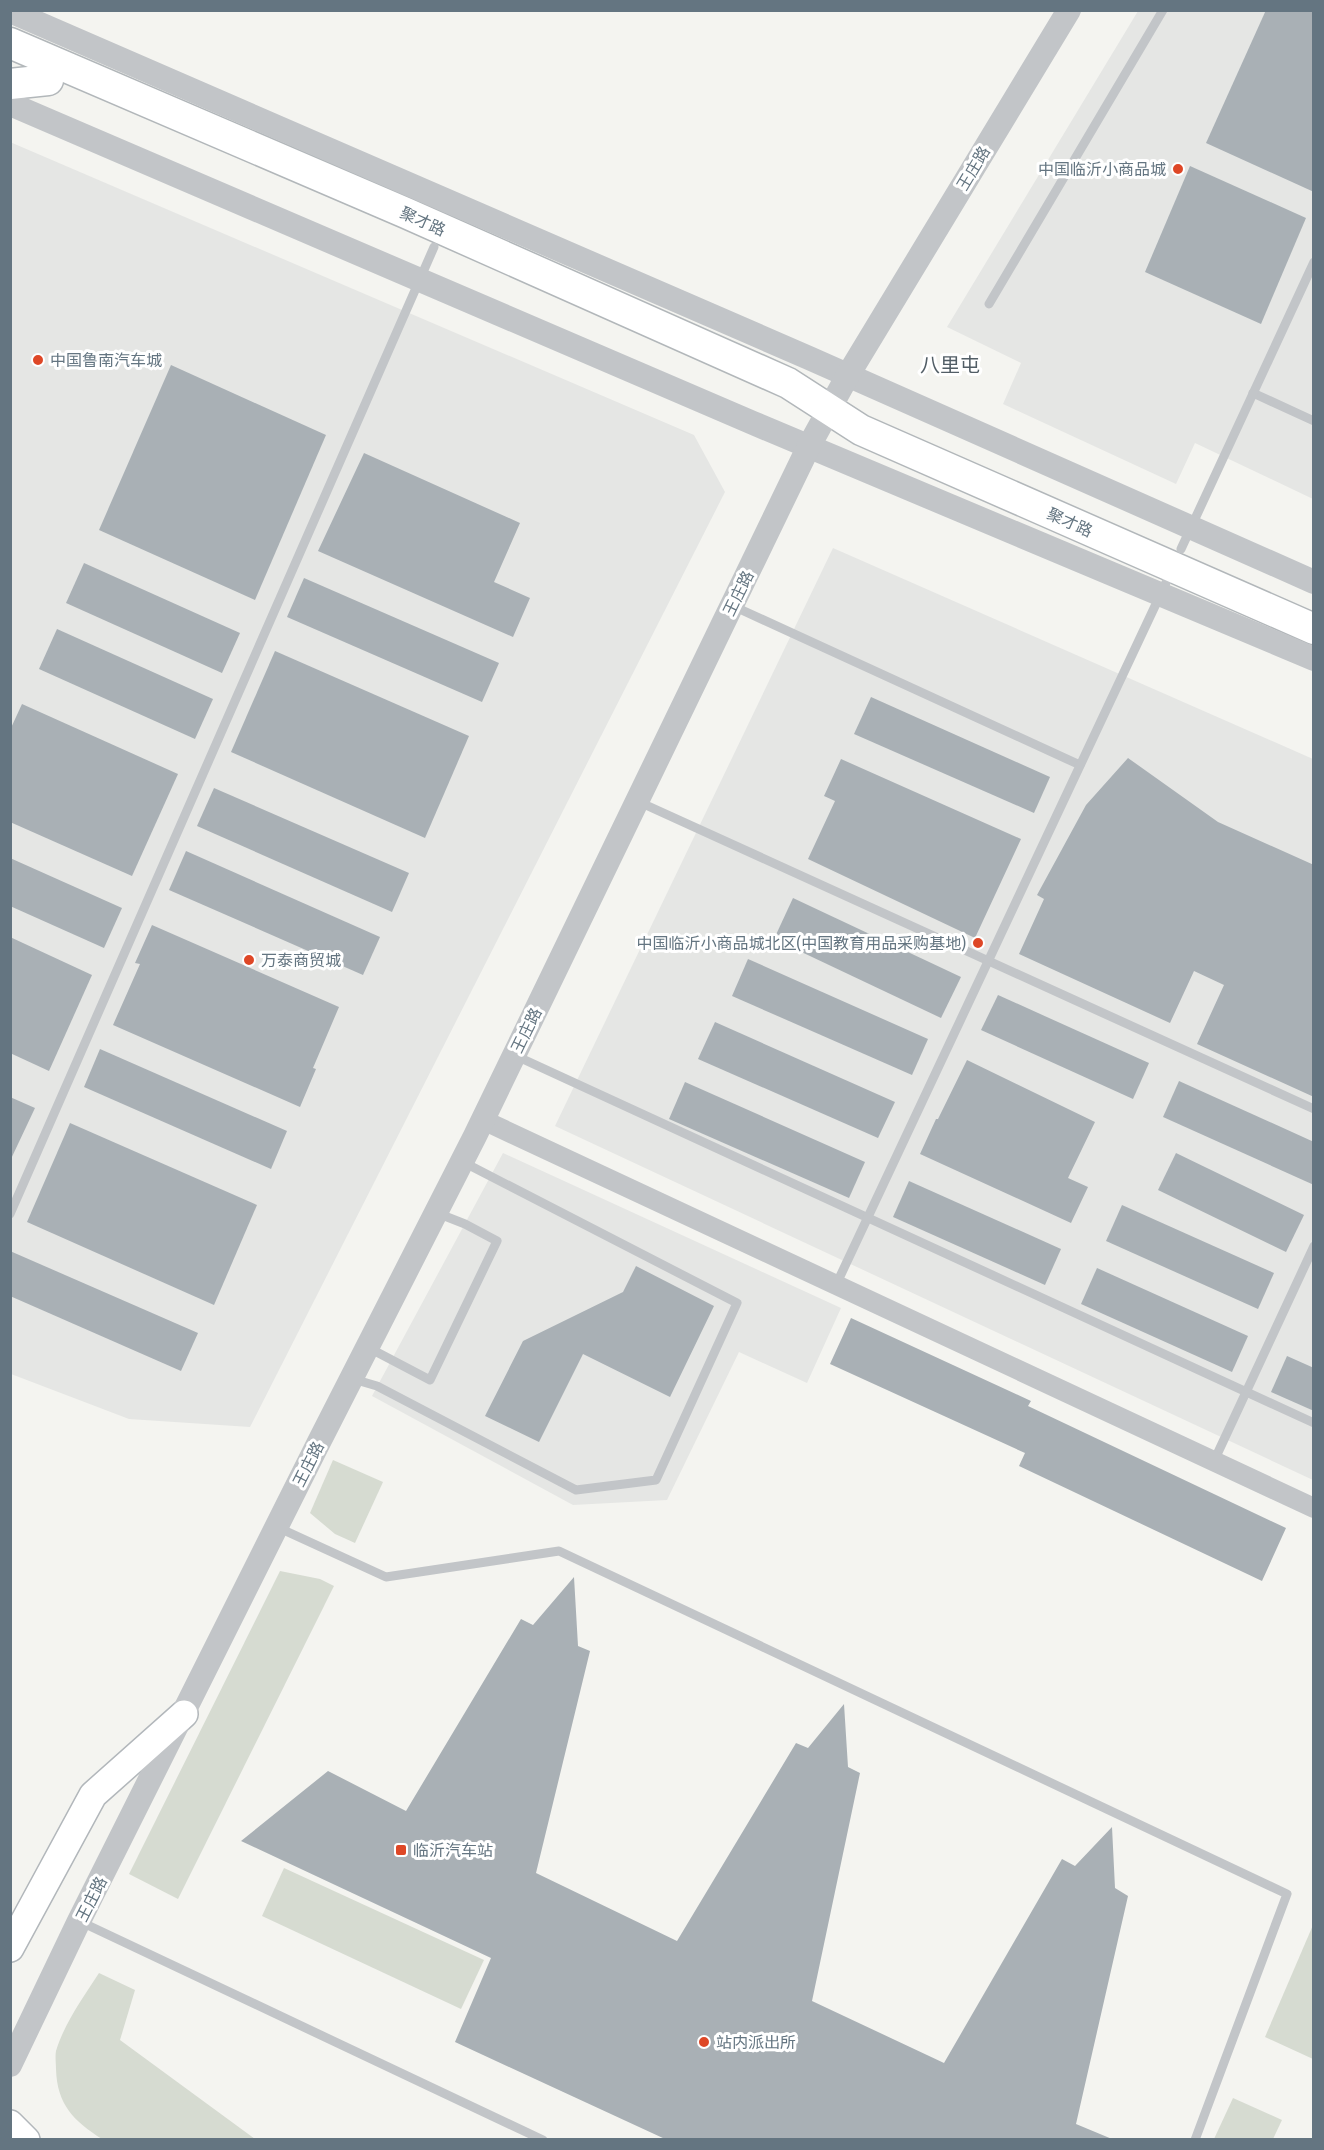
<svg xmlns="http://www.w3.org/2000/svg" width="1324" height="2150" font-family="'Fira Sans Condensed','Noto Sans SC',sans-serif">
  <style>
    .built { fill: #e5e6e4 }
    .green { fill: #d6dbd1 }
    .building { fill: #a9b0b5 }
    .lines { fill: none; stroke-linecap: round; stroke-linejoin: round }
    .secondary-casing { stroke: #b2b7bb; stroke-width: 30 }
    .primary-casing { stroke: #b2b7ba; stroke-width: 33 }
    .service { stroke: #c2c5c8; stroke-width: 9 }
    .minor { stroke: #c2c5c8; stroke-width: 20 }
    .tertiary { stroke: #c2c5c8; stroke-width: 24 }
    .secondary { stroke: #fff; stroke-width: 27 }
    .primary { stroke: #fff; stroke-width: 30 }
    .poi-dot { fill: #de4726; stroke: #fff; stroke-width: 2 }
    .labels { text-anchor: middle; stroke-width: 6; stroke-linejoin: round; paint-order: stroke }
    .street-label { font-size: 16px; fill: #647581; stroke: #fff }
    .poi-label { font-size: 16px; fill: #647581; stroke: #fff; text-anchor: start }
    .quarter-label { font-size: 20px; fill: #525e66; stroke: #fff }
  </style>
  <rect width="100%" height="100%" fill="#f4f4f0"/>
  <g class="built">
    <path d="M 1138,11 L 1313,11 L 1313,499 L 1195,443 L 1176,484 L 1003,404 L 1021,363 L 947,327 Z"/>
    <path d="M 10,142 L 694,435 L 725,492 L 250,1427 L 129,1419 L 11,1374 Z"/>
    <path d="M 833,548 L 1313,759 L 1313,1480 L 555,1126 Z"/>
    <path d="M 503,1153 L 841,1308 L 807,1383 L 739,1352 L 667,1500 L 573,1505 L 372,1396 Z"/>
  </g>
  <g class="green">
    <path d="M 333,1460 L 383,1482 L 355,1543 L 335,1534 L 310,1513 Z"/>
    <path d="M 280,1571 L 320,1579 L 334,1586 L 178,1899 L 129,1874 Z"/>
    <path d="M 284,1868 L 484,1960 L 461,2009 L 262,1916 Z"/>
    <path d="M 1313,1925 L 1313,2059 L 1265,2037 Z"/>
    <path d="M 99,1973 L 135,1990 L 120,2040 L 255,2139 L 102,2139 C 74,2121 57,2105 56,2069 C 56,2064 55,2056 56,2051 C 64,2024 84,1996 99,1973 Z"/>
    <path d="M 1233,2098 L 1282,2120 L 1273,2139 L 1214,2139 Z"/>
  </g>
  <g class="building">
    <path d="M 1266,10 L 1314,10 L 1314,192 L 1206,143 Z"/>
    <path d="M 1190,166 L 1306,218 L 1261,324 L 1145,272 Z"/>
    <path d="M 171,365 L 326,435 L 255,600 L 99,530 Z"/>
    <path d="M 364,453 L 520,523 L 494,582 L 530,598 L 513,637 L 318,551 Z"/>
    <path d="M 84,563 L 240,633 L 222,673 L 66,603 Z"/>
    <path d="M 304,578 L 499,663 L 482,702 L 287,617 Z"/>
    <path d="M 57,629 L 213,699 L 195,739 L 39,669 Z"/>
    <path d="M 275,651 L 469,736 L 425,838 L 231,752 Z"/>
    <path d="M 871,697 L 1050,777 L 1034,813 L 854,734 Z"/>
    <path d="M 22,704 L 178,774 L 132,876 L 10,822 L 10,730 Z"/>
    <path d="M 1128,758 L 1218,822 L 1314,865 L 1314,1097 L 1197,1044 L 1224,985 L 1194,971 L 1170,1023 L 1019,954 L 1044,899 L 1037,895 L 1086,805 Z"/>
    <path d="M 841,759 L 1021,839 L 975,938 L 808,859 L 835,801 L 824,796 Z"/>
    <path d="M 214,788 L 409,873 L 392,912 L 197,826 Z"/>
    <path d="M 186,851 L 380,937 L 363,975 L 169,890 Z"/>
    <path d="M 10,858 L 122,908 L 104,948 L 10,906 Z"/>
    <path d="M 793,898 L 961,977 L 941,1018 L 774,939 Z"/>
    <path d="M 152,925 L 339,1007 L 313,1068 L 316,1069 L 300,1107 L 113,1025 L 140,964 L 135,963 Z"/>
    <path d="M 10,937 L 92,975 L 49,1071 L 10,1053 Z"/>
    <path d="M 748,959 L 928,1039 L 912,1075 L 732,996 Z"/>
    <path d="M 998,995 L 1149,1063 L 1133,1099 L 981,1030 Z"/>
    <path d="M 715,1022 L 895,1102 L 878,1138 L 698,1059 Z"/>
    <path d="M 100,1049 L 287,1131 L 271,1169 L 84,1087 Z"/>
    <path d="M 967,1060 L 1095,1122 L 1068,1178 L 1088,1187 L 1071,1223 L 920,1154 L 936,1119 L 938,1119 Z"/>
    <path d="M 1179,1081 L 1314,1142 L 1314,1185 L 1163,1117 Z"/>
    <path d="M 685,1082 L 865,1162 L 849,1198 L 669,1119 Z"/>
    <path d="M 10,1097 L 35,1108 L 10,1161 Z"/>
    <path d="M 70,1123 L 257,1205 L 214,1305 L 27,1222 Z"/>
    <path d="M 1176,1153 L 1304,1215 L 1286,1252 L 1158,1190 Z"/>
    <path d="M 909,1181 L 1061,1249 L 1045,1285 L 893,1217 Z"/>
    <path d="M 1122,1205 L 1274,1273 L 1258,1309 L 1106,1241 Z"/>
    <path d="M 10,1251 L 198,1333 L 181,1371 L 10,1296 Z"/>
    <path d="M 636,1266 L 714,1306 L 670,1397 L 583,1354 L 539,1442 L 485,1416 L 523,1341 L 623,1292 Z"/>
    <path d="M 1097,1268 L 1248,1336 L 1232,1372 L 1081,1304 Z"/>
    <path d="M 851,1318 L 1031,1401 L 1028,1406 L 1286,1528 L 1262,1581 L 1019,1466 L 1025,1453 L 830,1364 Z"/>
    <path d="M 1287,1356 L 1314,1368 L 1314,1411 L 1271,1392 Z"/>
    <path d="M 574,1577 L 578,1646 L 590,1651 L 536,1873 L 677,1941 L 796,1743 L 808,1748 L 844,1704 L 848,1767 L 860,1773 L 812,2001 L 944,2063 L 1062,1859 L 1075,1866 L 1112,1827 L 1115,1888 L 1128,1896 L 1076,2124 L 1112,2139 L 665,2139 L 455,2042 L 491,1958 L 241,1841 L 328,1771 L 406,1811 L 521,1619 L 533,1625 Z"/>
  </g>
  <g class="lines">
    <g class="secondary-casing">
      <g id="secondary">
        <path d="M 10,1948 L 93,1795 L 184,1714"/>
        <path d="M 10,2124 L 26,2140"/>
      </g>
    </g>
    <g class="primary-casing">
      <g id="primary">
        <path d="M 10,43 L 406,213 L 788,383 L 861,430 L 1314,629"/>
        <path d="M 10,84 L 48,80"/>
      </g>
    </g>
    <g class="service">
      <path d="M 989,304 L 1163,10"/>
      <path d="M 1253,393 L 1314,421"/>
      <path d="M 1181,549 L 1314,262"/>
      <path d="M 733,606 L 1080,765"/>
      <path d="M 637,801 L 1314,1109"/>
      <path d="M 514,1055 L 1314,1423"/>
      <path d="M 10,1214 L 434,247"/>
      <path d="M 836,1285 L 1171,572"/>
      <path d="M 369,1348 L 430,1380 L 497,1241 L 465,1224 L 437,1213"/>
      <path d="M 353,1379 L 377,1386 L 576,1490 L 656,1480 L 737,1303 L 463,1162"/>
      <path d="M 1214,1461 L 1314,1246"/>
      <path d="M 279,1528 L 386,1577 L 559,1551 L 1287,1894 L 1195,2140"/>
      <path d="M 79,1921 L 543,2140"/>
    </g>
    <path class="minor" d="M 483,1120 L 1314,1508"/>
    <g class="tertiary">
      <path d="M 10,11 L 809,358 L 1314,582"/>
      <path d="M 10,104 L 753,423 L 1314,659"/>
      <path d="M 10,2065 L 79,1921 L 319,1442 L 475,1136 L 809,446 L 848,375 L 1069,10"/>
    </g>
    <use href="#secondary" class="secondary"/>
    <use href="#primary" class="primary"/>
  </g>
  <g class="poi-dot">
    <circle cx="1178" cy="169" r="6"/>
    <circle cx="38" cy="360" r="6"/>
    <circle cx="978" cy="943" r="6"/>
    <circle cx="249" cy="960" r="6"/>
    <rect x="395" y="1844" width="12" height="12" rx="3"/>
    <circle cx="704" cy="2042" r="6"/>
  </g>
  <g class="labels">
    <g class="street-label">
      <text transform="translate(973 168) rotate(-59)" y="6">王庄路</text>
      <text transform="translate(423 221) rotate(24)" y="6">聚才路</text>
      <text transform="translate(1070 522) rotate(24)" y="6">聚才路</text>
      <text transform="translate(738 593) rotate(-64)" y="6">王庄路</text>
      <text transform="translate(526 1030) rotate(-64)" y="6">王庄路</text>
      <text transform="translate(308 1464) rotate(-63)" y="6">王庄路</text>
      <text transform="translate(91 1899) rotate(-63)" y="6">王庄路</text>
    </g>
    <g class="poi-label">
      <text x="1166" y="175" text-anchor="end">中国临沂小商品城</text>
      <text x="50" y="366">中国鲁南汽车城</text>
      <text x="966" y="949" text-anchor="end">中国临沂小商品城北区(中国教育用品采购基地)</text>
      <text x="261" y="966">万泰商贸城</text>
      <text x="413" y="1856">临沂汽车站</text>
      <text x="716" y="2048">站内派出所</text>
    </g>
    <g class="quarter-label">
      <text x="950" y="372">八里屯</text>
    </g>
  </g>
  <rect width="1324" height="2150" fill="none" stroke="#647581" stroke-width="24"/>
</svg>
